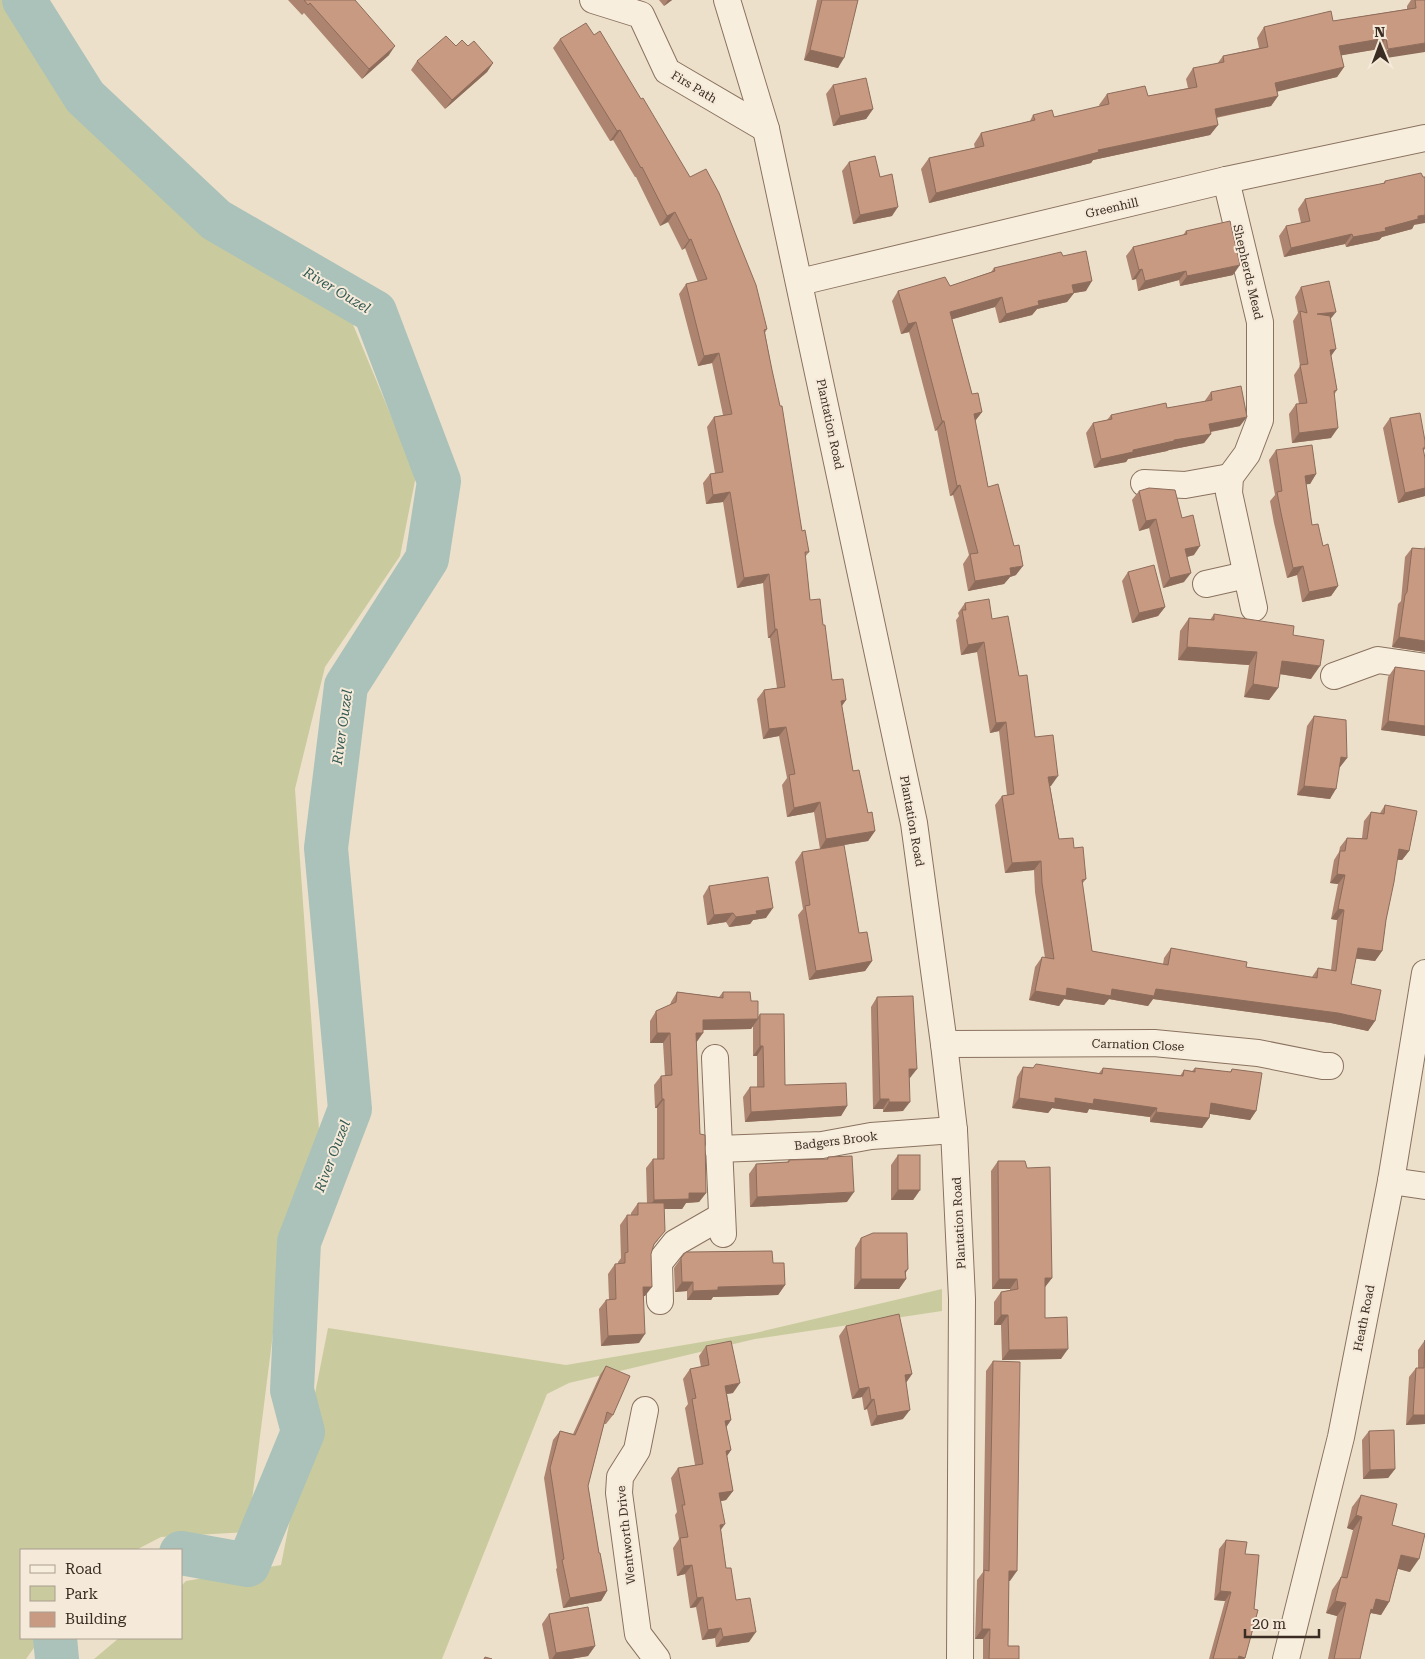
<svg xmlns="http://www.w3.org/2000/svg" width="1425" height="1659" font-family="'Roboto Serif',serif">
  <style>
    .green { fill: #c9cb9e }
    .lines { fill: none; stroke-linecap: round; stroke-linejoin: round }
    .river { stroke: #aac2b9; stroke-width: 44 }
    .minor-casing { stroke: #89725f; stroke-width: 28 }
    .minor { stroke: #f8eedd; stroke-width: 26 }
    .wall { fill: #ad8470 }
    .shaded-wall { fill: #8d6c5b }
    .building { fill: #c99a82; stroke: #8d6c5b }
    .labels { text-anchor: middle; stroke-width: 4; stroke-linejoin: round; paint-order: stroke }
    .street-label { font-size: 12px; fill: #3a2c22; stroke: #f5ead9 }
    .water-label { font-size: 14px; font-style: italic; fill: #325953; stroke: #f5ead9 }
  </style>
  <rect width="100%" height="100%" fill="#ede0ca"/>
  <g class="green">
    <path d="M 0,0 L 2,0 L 76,106 L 206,226 L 352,322 L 416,476 L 400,556 L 325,667 L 295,789 L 319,1129 L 285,1238 L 248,1532 L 161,1537 L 136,1550 L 21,1550 L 21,1638 L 41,1638 L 26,1659 L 0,1659 Z"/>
    <path d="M 942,1289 L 942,1311 L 755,1339 L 569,1383 L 547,1394 L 442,1659 L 94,1659 L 119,1638 L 181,1638 L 181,1586 L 186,1581 L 281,1565 L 328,1328 L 566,1365 L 755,1333 Z"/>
  </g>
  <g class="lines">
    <g class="river">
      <path d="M 24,0 L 85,97 L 216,220 L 375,312 L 439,481 L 427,559 L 346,686 L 326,848 L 350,1109 L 299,1242 L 292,1390 L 303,1432 L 248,1565 L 181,1553"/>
      <path d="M 55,1638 L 57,1659"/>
    </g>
    <g class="minor-casing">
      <g id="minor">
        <path d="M 593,0 L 641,15 L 667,71 L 766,129"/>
        <path d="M 727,0 L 766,129 L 914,823 L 944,1044 L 954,1130 L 962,1299 L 960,1659"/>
        <path d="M 1226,180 L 1260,322 L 1260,420 L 1247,454 L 1230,477 L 1229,493 L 1254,608"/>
        <path d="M 800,282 L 1226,180 L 1425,138"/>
        <path d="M 1144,483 L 1185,485 L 1230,477"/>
        <path d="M 1206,584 L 1246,575"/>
        <path d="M 1334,676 L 1378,660 L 1425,667"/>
        <path d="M 944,1044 L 1154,1043 L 1258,1053 L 1323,1066 L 1330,1066"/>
        <path d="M 715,1058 L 723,1234"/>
        <path d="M 718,1149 L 822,1145 L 871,1136 L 954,1130"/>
        <path d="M 1391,1181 L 1425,1186"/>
        <path d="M 660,1301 L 659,1263 L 675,1243 L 722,1216"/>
        <path d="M 645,1410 L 637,1450 L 620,1477 L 619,1493 L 638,1634 L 657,1659"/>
        <path d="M 1286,1659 L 1341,1437 L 1391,1181 L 1425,973"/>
      </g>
    </g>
    <use href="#minor" class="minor"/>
  </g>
  <g class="wall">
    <path d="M 288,0 L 355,0 L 389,55 L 362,79 L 304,13 L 302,15 Z"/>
    <path d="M 659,0 L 672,0 L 664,6 Z"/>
    <path d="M 817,0 L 858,0 L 838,68 L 804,60 Z"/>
    <path d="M 1411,0 L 1425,0 L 1380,59 L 1379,49 L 1341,55 L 1344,67 L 1337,77 L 1277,91 L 1278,96 L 1271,106 L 1216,118 L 1218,125 L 1210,135 L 1093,160 L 1091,163 L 929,203 L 921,169 L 929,158 L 975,148 L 974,144 L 981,133 L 1030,121 L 1033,115 L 1054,117 L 1100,107 L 1099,105 L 1107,94 L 1148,96 L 1188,88 L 1186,79 L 1193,68 L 1217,64 L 1223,56 L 1259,48 L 1257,38 L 1264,27 L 1333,21 L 1407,9 L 1407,6 Z"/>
    <path d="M 560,39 L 767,329 L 765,333 L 802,531 L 809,552 L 805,557 L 810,600 L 823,625 L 832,680 L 846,700 L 842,706 L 853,771 L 875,831 L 868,841 L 820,849 L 814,812 L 787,817 L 782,785 L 787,778 L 779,736 L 763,739 L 757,699 L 764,690 L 777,688 L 770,638 L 768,638 L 763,583 L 737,588 L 723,502 L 706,504 L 703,483 L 710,474 L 715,473 L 707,427 L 714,417 L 723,415 L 712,363 L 698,366 L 679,294 L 686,284 L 698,282 L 685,248 L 682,250 L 668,222 L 660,226 L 636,177 L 635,177 L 613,140 L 610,141 L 553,48 Z"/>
    <path d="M 456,46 L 468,46 L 493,63 L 487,72 L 445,109 L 411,70 L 417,61 Z"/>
    <path d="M 833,85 L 873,109 L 866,119 L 833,126 L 826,94 Z"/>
    <path d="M 849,162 L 880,177 L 892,216 L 853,224 L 842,171 Z"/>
    <path d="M 1385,181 L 1414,225 L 1412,229 L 1382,237 L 1379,240 L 1346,247 L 1345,244 L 1284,257 L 1279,236 L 1286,226 L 1301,223 L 1298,209 L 1305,199 L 1383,184 Z"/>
    <path d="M 1186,231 L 1233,275 L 1180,286 L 1179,280 L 1138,291 L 1136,279 L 1132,280 L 1126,256 L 1133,247 L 1183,235 Z"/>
    <path d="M 1063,256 L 1086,291 L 1074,293 L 1067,302 L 1037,309 L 1032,315 L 999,323 L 995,307 L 952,319 L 972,394 L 982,412 L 975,421 L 988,487 L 1016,575 L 1010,577 L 1004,584 L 968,591 L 963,564 L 969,555 L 953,495 L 950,496 L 937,430 L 935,431 L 909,332 L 901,334 L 892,301 L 898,291 L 950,286 L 991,272 L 994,268 Z"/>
    <path d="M 1301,287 L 1331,320 L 1331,356 L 1337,390 L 1334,395 L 1331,438 L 1292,443 L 1289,414 L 1296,404 L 1299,404 L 1294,375 L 1300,366 L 1293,321 L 1298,313 L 1295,297 Z"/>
    <path d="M 1211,392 L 1240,426 L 1211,432 L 1211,434 L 1204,443 L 1169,450 L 1167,451 L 1128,459 L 1126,462 L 1094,468 L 1086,433 L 1093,423 L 1107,420 L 1111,415 L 1167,408 L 1204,402 Z"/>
    <path d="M 1390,418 L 1425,441 L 1425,449 L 1423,451 L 1425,458 L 1425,496 L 1398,503 L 1383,428 Z"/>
    <path d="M 1276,450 L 1316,474 L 1310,484 L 1306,484 L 1312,525 L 1323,546 L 1338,586 L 1331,596 L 1302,602 L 1297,575 L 1287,578 L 1274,523 L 1270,501 L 1275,495 L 1269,460 Z"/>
    <path d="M 1139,491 L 1182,518 L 1194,555 L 1187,557 L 1184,582 L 1163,588 L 1149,528 L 1139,531 L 1132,500 Z"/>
    <path d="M 1425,546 L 1425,652 L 1392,647 L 1398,604 L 1401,601 L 1405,557 L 1412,548 L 1424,549 Z"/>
    <path d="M 1128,572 L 1165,607 L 1158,616 L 1132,623 L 1122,581 Z"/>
    <path d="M 965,603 L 992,619 L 1019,676 L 1035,737 L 1051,786 L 1050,786 L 1059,839 L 1074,848 L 1086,879 L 1082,884 L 1092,951 L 1163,964 L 1164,958 L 1171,948 L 1246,967 L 1312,977 L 1318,968 L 1331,970 L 1337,920 L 1331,919 L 1338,884 L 1330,883 L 1334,860 L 1339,852 L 1340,847 L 1347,838 L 1362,838 L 1364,821 L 1371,812 L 1380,813 L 1385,805 L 1409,851 L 1402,860 L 1397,860 L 1386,920 L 1382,951 L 1375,961 L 1356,958 L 1351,984 L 1375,1021 L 1368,1031 L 1331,1023 L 1153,999 L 1148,1006 L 1109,999 L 1104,1005 L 1064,999 L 1059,1006 L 1029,1000 L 1035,967 L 1042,957 L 1045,958 L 1035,892 L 1034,870 L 1005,873 L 995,805 L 1002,796 L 1007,795 L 999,731 L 990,733 L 977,652 L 961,655 L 956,620 L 959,616 L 958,613 Z"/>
    <path d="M 1214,614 L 1293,635 L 1311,679 L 1280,674 L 1278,688 L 1269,700 L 1244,697 L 1249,665 L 1178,660 L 1180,631 L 1189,618 L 1210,620 Z"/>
    <path d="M 1395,667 L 1425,671 L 1425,736 L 1381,730 L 1388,677 Z"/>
    <path d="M 1314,716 L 1347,758 L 1340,767 L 1339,767 L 1330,799 L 1297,795 L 1307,726 Z"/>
    <path d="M 802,852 L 859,933 L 872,961 L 865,971 L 809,980 L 798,915 L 803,909 L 795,862 Z"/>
    <path d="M 709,886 L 766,918 L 753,920 L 750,924 L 729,927 L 726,922 L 707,925 L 703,896 Z"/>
    <path d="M 677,992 L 719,997 L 723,992 L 751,1001 L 758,1017 L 760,1014 L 785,1085 L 847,1106 L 841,1116 L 745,1122 L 743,1097 L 750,1087 L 757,1087 L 757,1056 L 753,1056 L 753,1026 L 751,1029 L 703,1030 L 696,1043 L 700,1134 L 706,1193 L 699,1202 L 686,1203 L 682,1209 L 664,1209 L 658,1240 L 653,1246 L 651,1254 L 645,1296 L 643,1296 L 639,1343 L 601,1346 L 599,1309 L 606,1300 L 609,1300 L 608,1274 L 615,1264 L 618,1264 L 618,1262 L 621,1258 L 620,1225 L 627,1215 L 631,1215 L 631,1213 L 638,1203 L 647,1203 L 646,1168 L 653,1159 L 657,1159 L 657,1108 L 655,1108 L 654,1085 L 661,1076 L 665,1076 L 663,1043 L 650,1043 L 650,1021 L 656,1011 L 670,1005 L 671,1002 Z"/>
    <path d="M 877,997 L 910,1078 L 909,1078 L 903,1111 L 883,1112 L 883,1109 L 873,1109 L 871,1007 Z"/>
    <path d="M 1023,1067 L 1099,1073 L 1103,1068 L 1180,1076 L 1184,1070 L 1192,1071 L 1195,1068 L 1230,1072 L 1232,1069 L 1256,1111 L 1250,1120 L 1210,1114 L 1209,1118 L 1202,1128 L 1150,1122 L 1150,1117 L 1089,1109 L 1087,1113 L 1052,1108 L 1048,1113 L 1012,1108 L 1017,1077 Z"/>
    <path d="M 898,1155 L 920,1190 L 913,1200 L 891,1200 L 891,1165 Z"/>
    <path d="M 828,1157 L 847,1202 L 750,1207 L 749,1174 L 756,1164 L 787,1162 L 789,1160 L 826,1160 Z"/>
    <path d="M 998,1161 L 1052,1278 L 1045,1287 L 1045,1318 L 1061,1359 L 1002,1360 L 1001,1325 L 994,1325 L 994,1302 L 1001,1292 L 1010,1290 L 1010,1289 L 992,1289 L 991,1171 Z"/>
    <path d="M 861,1238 L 906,1273 L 906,1279 L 899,1289 L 854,1289 L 855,1248 Z"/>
    <path d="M 681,1258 L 773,1263 L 785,1285 L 778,1295 L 713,1297 L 711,1300 L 687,1300 L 687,1291 L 675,1292 L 674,1268 Z"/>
    <path d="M 846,1326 L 912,1374 L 906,1383 L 903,1419 L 871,1426 L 867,1409 L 864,1410 L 862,1397 L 852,1399 L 839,1336 Z"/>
    <path d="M 1425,1340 L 1425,1424 L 1406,1425 L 1409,1377 L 1416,1368 L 1418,1368 L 1418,1350 Z"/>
    <path d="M 706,1346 L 733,1393 L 727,1394 L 731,1420 L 726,1427 L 731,1450 L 727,1456 L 733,1491 L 726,1500 L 721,1501 L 721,1531 L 726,1568 L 749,1642 L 716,1647 L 715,1638 L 702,1640 L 696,1607 L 690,1608 L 685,1574 L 677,1576 L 673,1548 L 679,1539 L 675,1515 L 677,1512 L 671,1478 L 678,1468 L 695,1465 L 685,1408 L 688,1404 L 683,1379 L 690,1369 L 701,1367 L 699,1356 Z"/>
    <path d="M 993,1361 L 1010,1581 L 1009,1581 L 1008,1646 L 1019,1659 L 983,1659 L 983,1639 L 975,1639 L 977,1580 L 983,1572 L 986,1371 Z"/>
    <path d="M 606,1366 L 613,1415 L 606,1424 L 604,1424 L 588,1486 L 599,1553 L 607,1591 L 601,1601 L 563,1608 L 556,1569 L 557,1568 L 544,1478 L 553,1440 L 560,1431 L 573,1434 L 600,1375 Z"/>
    <path d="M 1369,1431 L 1395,1469 L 1388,1478 L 1363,1479 L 1362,1440 Z"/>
    <path d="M 1361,1495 L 1392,1525 L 1410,1572 L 1398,1569 L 1389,1602 L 1381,1615 L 1371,1613 L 1369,1616 L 1360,1659 L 1328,1659 L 1337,1616 L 1326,1613 L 1332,1590 L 1341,1577 L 1353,1530 L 1347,1528 L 1352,1507 Z"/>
    <path d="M 1226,1540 L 1245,1554 L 1245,1658 L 1244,1659 L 1209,1659 L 1225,1601 L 1214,1600 L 1219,1549 Z"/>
    <path d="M 549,1614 L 595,1646 L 588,1656 L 570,1659 L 549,1659 L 542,1624 Z"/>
  </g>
  <g class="shaded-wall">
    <path d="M 668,0 L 672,0 L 664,6 Z"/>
    <path d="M 1386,38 L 1379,49 L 1332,57 L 1339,46 Z"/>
    <path d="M 1425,43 L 1425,52 L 1380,59 L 1388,49 Z"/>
    <path d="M 395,46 L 389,55 L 362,79 L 369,69 Z"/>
    <path d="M 810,50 L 844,58 L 838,68 L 804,60 Z"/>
    <path d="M 493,63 L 487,72 L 445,109 L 452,100 Z"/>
    <path d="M 1344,67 L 1337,77 L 1268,94 L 1275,83 Z"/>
    <path d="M 1278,96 L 1271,106 L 1207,119 L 1215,109 Z"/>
    <path d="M 873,109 L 866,119 L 833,126 L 840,116 Z"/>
    <path d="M 1218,125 L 1210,135 L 1093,160 L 1091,163 L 929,203 L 936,193 L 1098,150 Z"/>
    <path d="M 620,130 L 613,140 L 610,141 L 617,131 Z"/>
    <path d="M 898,207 L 892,216 L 853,224 L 860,215 Z"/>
    <path d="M 675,212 L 668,222 L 660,226 L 667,216 Z"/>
    <path d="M 1425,215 L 1425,223 L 1414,225 L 1412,229 L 1382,237 L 1379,240 L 1346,247 L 1353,237 L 1385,228 L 1418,216 Z"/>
    <path d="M 1352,234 L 1345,244 L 1284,257 L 1291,248 Z"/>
    <path d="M 691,239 L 685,248 L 682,250 L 689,240 Z"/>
    <path d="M 1240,265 L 1233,275 L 1180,286 L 1187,276 Z"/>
    <path d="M 1142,269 L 1136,279 L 1132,280 L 1139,270 Z"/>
    <path d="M 1186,271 L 1179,280 L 1138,291 L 1145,281 Z"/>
    <path d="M 1092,281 L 1086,291 L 1074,293 L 1067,302 L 1037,309 L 1032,315 L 999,323 L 1006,314 L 1072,285 Z"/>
    <path d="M 1002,297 L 995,307 L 943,322 L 950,312 Z"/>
    <path d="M 1336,312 L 1329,321 L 1317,314 Z"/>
    <path d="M 916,322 L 909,332 L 901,334 L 908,324 Z"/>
    <path d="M 1336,349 L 1329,359 L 1330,350 Z"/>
    <path d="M 719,353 L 712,363 L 698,366 L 704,356 Z"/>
    <path d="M 982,412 L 975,421 L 974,414 Z"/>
    <path d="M 1247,417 L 1240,426 L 1203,433 L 1209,424 Z"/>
    <path d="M 942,421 L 944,421 L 937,430 L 935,431 Z"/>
    <path d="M 1338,428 L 1331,438 L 1292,443 L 1299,433 Z"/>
    <path d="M 1211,434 L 1204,443 L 1169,450 L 1167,451 L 1128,459 L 1126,462 L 1094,468 L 1101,459 L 1133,450 L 1174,440 Z"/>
    <path d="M 1316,474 L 1310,484 L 1298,485 L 1305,476 Z"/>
    <path d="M 960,485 L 953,495 L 950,496 L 957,486 Z"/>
    <path d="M 1425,488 L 1425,496 L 1398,503 L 1405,493 Z"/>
    <path d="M 730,492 L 723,502 L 706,504 L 713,495 Z"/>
    <path d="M 1156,519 L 1149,528 L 1139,531 L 1146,521 Z"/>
    <path d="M 1200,546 L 1194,555 L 1178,559 L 1185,549 Z"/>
    <path d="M 1023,566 L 1016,575 L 1010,577 L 1004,584 L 968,591 L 975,581 L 1010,568 Z"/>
    <path d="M 1303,566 L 1297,575 L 1287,578 L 1293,568 Z"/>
    <path d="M 1191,573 L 1184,582 L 1163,588 L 1170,578 Z"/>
    <path d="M 769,574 L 763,583 L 737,588 L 744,578 Z"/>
    <path d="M 1338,586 L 1331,596 L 1302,602 L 1309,592 Z"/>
    <path d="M 1165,607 L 1158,616 L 1132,623 L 1139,613 Z"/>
    <path d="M 775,629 L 777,629 L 770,638 L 768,638 Z"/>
    <path d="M 1399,637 L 1425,641 L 1425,652 L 1392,647 Z"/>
    <path d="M 984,642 L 977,652 L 961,655 L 968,645 Z"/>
    <path d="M 1187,647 L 1257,652 L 1249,665 L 1178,660 Z"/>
    <path d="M 1282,661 L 1320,666 L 1311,679 L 1273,673 Z"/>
    <path d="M 1253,684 L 1278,688 L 1269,700 L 1244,697 Z"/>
    <path d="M 846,700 L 839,709 L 841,701 Z"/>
    <path d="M 1388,721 L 1425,726 L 1425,736 L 1381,730 Z"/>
    <path d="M 1006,722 L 999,731 L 990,733 L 996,723 Z"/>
    <path d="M 786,727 L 779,736 L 763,739 L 769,729 Z"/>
    <path d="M 1341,757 L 1347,758 L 1340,767 L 1334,767 Z"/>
    <path d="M 1058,776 L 1051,786 L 1042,787 L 1048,777 Z"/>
    <path d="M 1304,786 L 1336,789 L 1330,799 L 1297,795 Z"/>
    <path d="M 820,802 L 814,812 L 787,817 L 794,808 Z"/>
    <path d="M 875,831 L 868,841 L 820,849 L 826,839 Z"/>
    <path d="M 1399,849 L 1409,851 L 1402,860 L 1392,859 Z"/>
    <path d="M 1041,861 L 1034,870 L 1005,873 L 1012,863 Z"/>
    <path d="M 1337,874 L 1345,875 L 1338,884 L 1330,883 Z"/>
    <path d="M 773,908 L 766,918 L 753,920 L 750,924 L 729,927 L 736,917 L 756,911 Z"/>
    <path d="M 1338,909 L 1344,910 L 1337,920 L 1331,919 Z"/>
    <path d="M 733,913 L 726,922 L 707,925 L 714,915 Z"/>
    <path d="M 1358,948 L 1382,951 L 1375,961 L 1351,958 Z"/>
    <path d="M 872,961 L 865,971 L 809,980 L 816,971 Z"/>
    <path d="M 1067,988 L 1156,989 L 1338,1013 L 1375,1021 L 1368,1031 L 1331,1023 L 1153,999 L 1148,1006 L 1109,999 L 1104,1005 L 1064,999 L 1059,1006 L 1029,1000 L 1035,991 Z"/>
    <path d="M 758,1019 L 751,1029 L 696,1030 L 703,1020 Z"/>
    <path d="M 657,1033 L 670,1033 L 663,1043 L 650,1043 Z"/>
    <path d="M 696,1033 L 703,1033 L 696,1043 Z"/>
    <path d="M 760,1046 L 763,1046 L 757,1056 L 753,1056 Z"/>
    <path d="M 909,1069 L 917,1069 L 910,1078 L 902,1079 Z"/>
    <path d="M 1019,1098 L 1055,1098 L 1094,1099 L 1157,1108 L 1150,1117 L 1089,1109 L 1087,1113 L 1052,1108 L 1048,1113 L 1012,1108 Z"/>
    <path d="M 662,1099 L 664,1099 L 657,1108 L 655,1108 Z"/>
    <path d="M 880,1099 L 889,1099 L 883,1109 L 873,1109 Z"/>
    <path d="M 889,1102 L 910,1102 L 903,1111 L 883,1112 Z"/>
    <path d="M 1211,1103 L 1256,1111 L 1250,1120 L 1204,1113 Z"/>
    <path d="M 847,1106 L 841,1116 L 745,1122 L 751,1112 Z"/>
    <path d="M 1156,1112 L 1209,1118 L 1202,1128 L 1150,1122 Z"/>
    <path d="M 898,1190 L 920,1190 L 913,1200 L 891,1200 Z"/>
    <path d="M 854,1192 L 847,1202 L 750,1207 L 757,1197 Z"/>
    <path d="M 689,1193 L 706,1193 L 699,1202 L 686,1203 L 682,1209 L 647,1209 L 654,1200 Z"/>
    <path d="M 908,1269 L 902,1279 L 906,1279 L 899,1289 L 854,1289 L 861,1279 L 905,1271 Z"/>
    <path d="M 1045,1278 L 1052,1278 L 1045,1287 Z"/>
    <path d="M 999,1279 L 1017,1279 L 1010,1289 L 992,1289 Z"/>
    <path d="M 682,1282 L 693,1282 L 687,1291 L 675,1292 Z"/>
    <path d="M 785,1285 L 778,1295 L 713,1297 L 711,1300 L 687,1300 L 693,1291 L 718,1287 Z"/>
    <path d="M 643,1287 L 652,1287 L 645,1296 L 636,1297 Z"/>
    <path d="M 1001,1315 L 1008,1315 L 1001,1325 L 994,1325 Z"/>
    <path d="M 645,1334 L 639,1343 L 601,1346 L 608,1336 Z"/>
    <path d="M 1068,1349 L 1061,1359 L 1002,1360 L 1009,1350 Z"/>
    <path d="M 912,1374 L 905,1384 L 905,1375 Z"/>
    <path d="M 740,1383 L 733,1393 L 719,1395 L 725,1386 Z"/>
    <path d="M 869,1387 L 862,1397 L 852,1399 L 859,1389 Z"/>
    <path d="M 874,1399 L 867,1409 L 864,1410 L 871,1400 Z"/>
    <path d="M 910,1410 L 903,1419 L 871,1426 L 877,1416 Z"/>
    <path d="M 1413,1415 L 1425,1415 L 1425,1424 L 1406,1425 Z"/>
    <path d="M 731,1420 L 725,1429 L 725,1421 Z"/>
    <path d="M 731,1450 L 724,1460 L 726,1451 Z"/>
    <path d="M 1395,1469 L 1388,1478 L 1363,1479 L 1370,1470 Z"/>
    <path d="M 733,1491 L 726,1500 L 712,1503 L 719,1493 Z"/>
    <path d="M 1356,1515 L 1362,1517 L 1353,1530 L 1347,1528 Z"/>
    <path d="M 725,1524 L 718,1534 L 720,1525 Z"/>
    <path d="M 1401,1555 L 1419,1559 L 1410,1572 L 1392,1567 Z"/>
    <path d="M 692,1565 L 685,1574 L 677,1576 L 684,1566 Z"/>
    <path d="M 1009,1571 L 1017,1571 L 1010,1581 L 1002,1581 Z"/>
    <path d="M 607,1591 L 601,1601 L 563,1608 L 570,1598 Z"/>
    <path d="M 1220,1591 L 1231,1592 L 1225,1601 L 1214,1600 Z"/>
    <path d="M 703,1597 L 696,1607 L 690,1608 L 697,1598 Z"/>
    <path d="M 1376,1599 L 1389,1602 L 1381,1615 L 1371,1613 L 1364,1623 Z"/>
    <path d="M 1335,1601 L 1346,1603 L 1337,1616 L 1326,1613 Z"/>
    <path d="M 721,1628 L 715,1638 L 702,1640 L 708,1630 Z"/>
    <path d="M 982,1629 L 990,1629 L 983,1639 L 975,1639 Z"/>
    <path d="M 756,1632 L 749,1642 L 716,1647 L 723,1637 Z"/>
    <path d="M 595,1646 L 588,1656 L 570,1659 L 552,1659 L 556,1653 Z"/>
    <path d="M 1239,1656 L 1245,1658 L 1244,1659 L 1236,1659 Z"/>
  </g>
  <g class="building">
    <path d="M 304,0 L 355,0 L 395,46 L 369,69 L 310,3 L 308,5 Z"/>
    <path d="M 822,0 L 858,0 L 844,58 L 810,50 Z"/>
    <path d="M 1415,0 L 1425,0 L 1425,43 L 1388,49 L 1386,38 L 1339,46 L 1344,67 L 1275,83 L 1278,96 L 1215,109 L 1218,125 L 1098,150 L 1099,152 L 936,193 L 929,158 L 984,146 L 981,133 L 1035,120 L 1033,115 L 1052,110 L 1054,117 L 1109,104 L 1107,94 L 1145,86 L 1148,96 L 1197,87 L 1193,68 L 1224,62 L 1223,56 L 1268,47 L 1264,27 L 1331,11 L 1333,21 L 1416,8 Z"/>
    <path d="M 586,23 L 594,35 L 600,31 L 641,99 L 643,98 L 690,177 L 706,169 L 719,193 L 756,285 L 767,329 L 764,330 L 772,370 L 780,406 L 782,406 L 802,531 L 805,530 L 809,552 L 805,552 L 810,600 L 820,599 L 823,625 L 825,625 L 832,680 L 843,679 L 846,700 L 841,701 L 853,771 L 859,770 L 868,813 L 872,812 L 875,831 L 826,839 L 820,802 L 794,808 L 789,775 L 795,774 L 786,727 L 769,729 L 764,690 L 785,687 L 777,629 L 775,629 L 769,574 L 744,578 L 730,492 L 713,495 L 710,474 L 723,472 L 714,417 L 732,414 L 719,353 L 704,356 L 686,284 L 707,279 L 691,239 L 689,240 L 675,212 L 667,216 L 642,167 L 641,168 L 620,130 L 617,131 L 560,39 Z"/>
    <path d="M 446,36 L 456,46 L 462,40 L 468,46 L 474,41 L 493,63 L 452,100 L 417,61 Z"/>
    <path d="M 866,78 L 873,109 L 840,116 L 833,85 Z"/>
    <path d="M 875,156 L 880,177 L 892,174 L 898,207 L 860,215 L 849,162 Z"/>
    <path d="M 1421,173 L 1423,177 L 1425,177 L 1425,215 L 1418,216 L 1418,219 L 1385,228 L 1386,231 L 1353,237 L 1352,234 L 1291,248 L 1286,226 L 1310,221 L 1305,199 L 1385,183 L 1385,181 Z"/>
    <path d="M 1230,221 L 1240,265 L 1187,276 L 1186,271 L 1145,281 L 1142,269 L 1139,270 L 1133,247 L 1187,234 L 1186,231 Z"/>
    <path d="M 1086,251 L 1092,281 L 1072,285 L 1074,293 L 1038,301 L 1039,305 L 1006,314 L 1002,297 L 950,312 L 972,394 L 978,393 L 982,412 L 974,414 L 988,487 L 998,484 L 1014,546 L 1019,545 L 1023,566 L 1010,568 L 1011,575 L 975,581 L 970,554 L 978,553 L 960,485 L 957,486 L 944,421 L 942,421 L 916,322 L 908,324 L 898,291 L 945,277 L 950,286 L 995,271 L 994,268 L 1061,252 L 1063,256 Z"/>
    <path d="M 1329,281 L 1336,312 L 1317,314 L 1330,316 L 1336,349 L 1330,350 L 1337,390 L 1334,391 L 1338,428 L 1299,433 L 1296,404 L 1307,403 L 1300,365 L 1308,364 L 1300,311 L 1307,313 L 1301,287 Z"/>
    <path d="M 1241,386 L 1247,417 L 1209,424 L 1211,434 L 1174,440 L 1174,441 L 1133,450 L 1133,452 L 1101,459 L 1093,423 L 1112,419 L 1111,415 L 1166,403 L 1167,408 L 1212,400 L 1211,392 Z"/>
    <path d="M 1420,413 L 1425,441 L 1425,448 L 1423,448 L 1425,458 L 1425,488 L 1405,493 L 1390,418 Z"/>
    <path d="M 1312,445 L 1316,474 L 1305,476 L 1312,525 L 1318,524 L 1323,546 L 1328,544 L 1338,586 L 1309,592 L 1303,566 L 1293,568 L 1281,513 L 1277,492 L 1282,491 L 1276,450 Z"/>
    <path d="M 1149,488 L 1175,490 L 1182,518 L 1193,515 L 1200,546 L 1185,549 L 1191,573 L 1170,578 L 1156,519 L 1146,521 L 1139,491 Z"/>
    <path d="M 1412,548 L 1425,549 L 1425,641 L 1399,637 L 1405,595 L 1407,592 Z"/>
    <path d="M 1154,565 L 1165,607 L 1139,613 L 1128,572 Z"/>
    <path d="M 989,599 L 992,619 L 1008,616 L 1019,676 L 1027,675 L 1035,737 L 1053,735 L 1058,776 L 1048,777 L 1059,839 L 1073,838 L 1074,848 L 1083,847 L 1086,879 L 1082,880 L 1092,951 L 1168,965 L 1171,948 L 1247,962 L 1246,967 L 1317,978 L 1318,968 L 1336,971 L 1344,910 L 1338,909 L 1345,875 L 1337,874 L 1340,851 L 1345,851 L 1347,838 L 1367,839 L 1371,812 L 1384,814 L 1385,805 L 1417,811 L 1409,851 L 1399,849 L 1394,882 L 1386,920 L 1382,951 L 1358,948 L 1351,984 L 1381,990 L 1375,1021 L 1338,1013 L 1156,989 L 1154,996 L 1112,989 L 1111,996 L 1067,988 L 1066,996 L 1035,991 L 1042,957 L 1054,959 L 1042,883 L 1041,861 L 1012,863 L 1002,796 L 1014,794 L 1006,722 L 996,723 L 984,642 L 968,645 L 962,610 L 966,610 L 965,603 Z"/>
    <path d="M 1214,614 L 1294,626 L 1293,635 L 1324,640 L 1320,666 L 1282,661 L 1278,688 L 1253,684 L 1257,652 L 1187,647 L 1189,618 L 1214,620 Z"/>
    <path d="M 1395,667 L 1425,671 L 1425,726 L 1388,721 Z"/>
    <path d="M 1314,716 L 1346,720 L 1347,758 L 1341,757 L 1336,789 L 1304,786 Z"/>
    <path d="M 844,845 L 859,933 L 867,932 L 872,961 L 816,971 L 805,906 L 810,905 L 802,852 Z"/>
    <path d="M 768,877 L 773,908 L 756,911 L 757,914 L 736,917 L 733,913 L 714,915 L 709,886 Z"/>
    <path d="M 677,992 L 723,998 L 723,992 L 750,992 L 751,1001 L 758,1001 L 758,1019 L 703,1020 L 703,1033 L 696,1033 L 700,1134 L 705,1135 L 706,1193 L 689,1193 L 689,1199 L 654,1200 L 653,1159 L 664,1159 L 664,1099 L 662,1099 L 661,1076 L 672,1075 L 670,1033 L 657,1033 L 656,1011 L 676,1002 Z"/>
    <path d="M 913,996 L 917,1069 L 909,1069 L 910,1102 L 889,1102 L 889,1099 L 880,1099 L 877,997 Z"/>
    <path d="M 760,1014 L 784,1014 L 785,1085 L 846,1083 L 847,1106 L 751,1112 L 750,1087 L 764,1087 L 763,1046 L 760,1046 Z"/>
    <path d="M 1036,1064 L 1102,1074 L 1103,1068 L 1183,1076 L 1184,1070 L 1195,1072 L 1195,1068 L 1231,1072 L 1232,1069 L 1262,1073 L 1256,1111 L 1211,1103 L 1209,1118 L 1156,1112 L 1157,1108 L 1094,1099 L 1093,1104 L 1055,1098 L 1055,1103 L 1019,1098 L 1023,1067 L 1033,1068 Z"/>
    <rect x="898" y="1155" width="22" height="35"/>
    <path d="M 852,1156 L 854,1192 L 757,1197 L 756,1164 L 789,1162 L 789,1160 L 828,1159 L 828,1157 Z"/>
    <path d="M 998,1161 L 1025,1161 L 1027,1168 L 1050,1167 L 1052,1278 L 1045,1278 L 1045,1318 L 1067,1317 L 1068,1349 L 1009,1350 L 1008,1315 L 1001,1315 L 1001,1292 L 1018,1289 L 1017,1279 L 999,1279 Z"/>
    <path d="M 638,1203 L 664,1203 L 665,1231 L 654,1244 L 651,1254 L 652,1287 L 643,1287 L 645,1334 L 608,1336 L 606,1300 L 616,1299 L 615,1264 L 625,1263 L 625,1253 L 628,1252 L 627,1215 L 638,1215 Z"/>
    <path d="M 873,1233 L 907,1233 L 908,1269 L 905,1271 L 906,1279 L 861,1279 L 861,1238 Z"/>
    <path d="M 772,1251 L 773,1263 L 784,1263 L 785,1285 L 718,1287 L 718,1290 L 693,1291 L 693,1282 L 682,1282 L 681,1258 L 686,1252 Z"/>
    <path d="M 899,1314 L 912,1374 L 905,1375 L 910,1410 L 877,1416 L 874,1399 L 871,1400 L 869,1387 L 859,1389 L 846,1326 Z"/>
    <path d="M 1425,1340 L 1425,1415 L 1413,1415 L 1416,1368 L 1424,1368 Z"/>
    <path d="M 731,1341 L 740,1383 L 725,1386 L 731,1420 L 725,1421 L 731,1450 L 726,1451 L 733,1491 L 719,1493 L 725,1524 L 720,1525 L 726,1568 L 731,1568 L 736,1600 L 750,1598 L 756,1632 L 723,1637 L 721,1628 L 708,1630 L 703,1597 L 697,1598 L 692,1565 L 684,1566 L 680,1538 L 688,1537 L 682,1505 L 685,1505 L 678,1468 L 703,1464 L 692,1399 L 696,1398 L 690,1369 L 709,1365 L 706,1346 Z"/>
    <path d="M 993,1361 L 1020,1362 L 1017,1571 L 1009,1571 L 1008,1646 L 1019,1646 L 1019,1659 L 989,1659 L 990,1629 L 982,1629 L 984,1570 L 989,1571 Z"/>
    <path d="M 606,1366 L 630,1376 L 613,1415 L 607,1412 L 588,1486 L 599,1553 L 600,1553 L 607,1591 L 570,1598 L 562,1560 L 564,1559 L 550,1468 L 560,1431 L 575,1435 Z"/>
    <path d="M 1394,1430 L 1395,1469 L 1370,1470 L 1369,1431 Z"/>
    <path d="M 1361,1495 L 1397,1504 L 1392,1525 L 1425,1534 L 1419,1559 L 1401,1555 L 1389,1602 L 1376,1599 L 1373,1610 L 1371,1609 L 1360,1659 L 1334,1659 L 1346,1603 L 1335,1601 L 1341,1577 L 1347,1578 L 1362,1517 L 1356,1515 Z"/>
    <path d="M 1226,1540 L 1247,1542 L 1245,1554 L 1259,1555 L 1254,1609 L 1258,1610 L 1245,1658 L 1239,1656 L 1238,1659 L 1213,1659 L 1231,1592 L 1220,1591 Z"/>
    <path d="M 588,1607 L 595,1646 L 556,1653 L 549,1614 Z"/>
    <path d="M 485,1657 L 492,1659 L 484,1659 Z"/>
  </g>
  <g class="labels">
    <g class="street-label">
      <text transform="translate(694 87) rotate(31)" y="4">Firs Path</text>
      <text transform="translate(1112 208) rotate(-13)" y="4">Greenhill</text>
      <text transform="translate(1248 272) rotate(77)" y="4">Shepherds Mead</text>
      <text transform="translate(830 424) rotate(78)" y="4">Plantation Road</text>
      <text transform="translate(912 821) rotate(80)" y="4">Plantation Road</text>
      <text transform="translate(1138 1045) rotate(2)" y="4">Carnation Close</text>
      <text transform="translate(836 1141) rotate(-7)" y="4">Badgers Brook</text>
      <text transform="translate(959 1223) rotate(-93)" y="4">Plantation Road</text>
      <text transform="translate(1364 1318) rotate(-79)" y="4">Heath Road</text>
      <text transform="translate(626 1535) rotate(-96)" y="4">Wentworth Drive</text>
    </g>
    <g class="water-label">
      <text transform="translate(337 290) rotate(31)" y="5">River Ouzel</text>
      <text transform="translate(342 727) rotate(-82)" y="5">River Ouzel</text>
      <text transform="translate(332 1156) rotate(-69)" y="5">River Ouzel</text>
    </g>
  </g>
  <rect x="20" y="1549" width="162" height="90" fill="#f5ead9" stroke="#aa9e90"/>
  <rect x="30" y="1565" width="25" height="8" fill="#f8eedd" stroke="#aa9e90"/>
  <text x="65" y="1574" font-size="15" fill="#3a2c22">Road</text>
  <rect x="30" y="1586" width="25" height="15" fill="#c9cb9e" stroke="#aa9e90"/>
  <text x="65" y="1599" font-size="15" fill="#3a2c22">Park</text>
  <rect x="30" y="1612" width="25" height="15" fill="#c99a82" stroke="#aa9e90"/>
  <text x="65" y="1624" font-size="15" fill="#3a2c22">Building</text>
  <g transform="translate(1380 45) rotate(359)" stroke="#f5ead9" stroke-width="4" paint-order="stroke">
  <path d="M0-4L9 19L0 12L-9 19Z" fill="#3a2c22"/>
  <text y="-8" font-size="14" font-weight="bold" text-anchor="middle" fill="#3a2c22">N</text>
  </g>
  <path d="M1245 1629v8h74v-8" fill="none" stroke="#3a2c22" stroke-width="2.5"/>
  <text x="1252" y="1629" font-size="15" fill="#3a2c22" stroke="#f5ead9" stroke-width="4" paint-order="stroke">20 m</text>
</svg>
